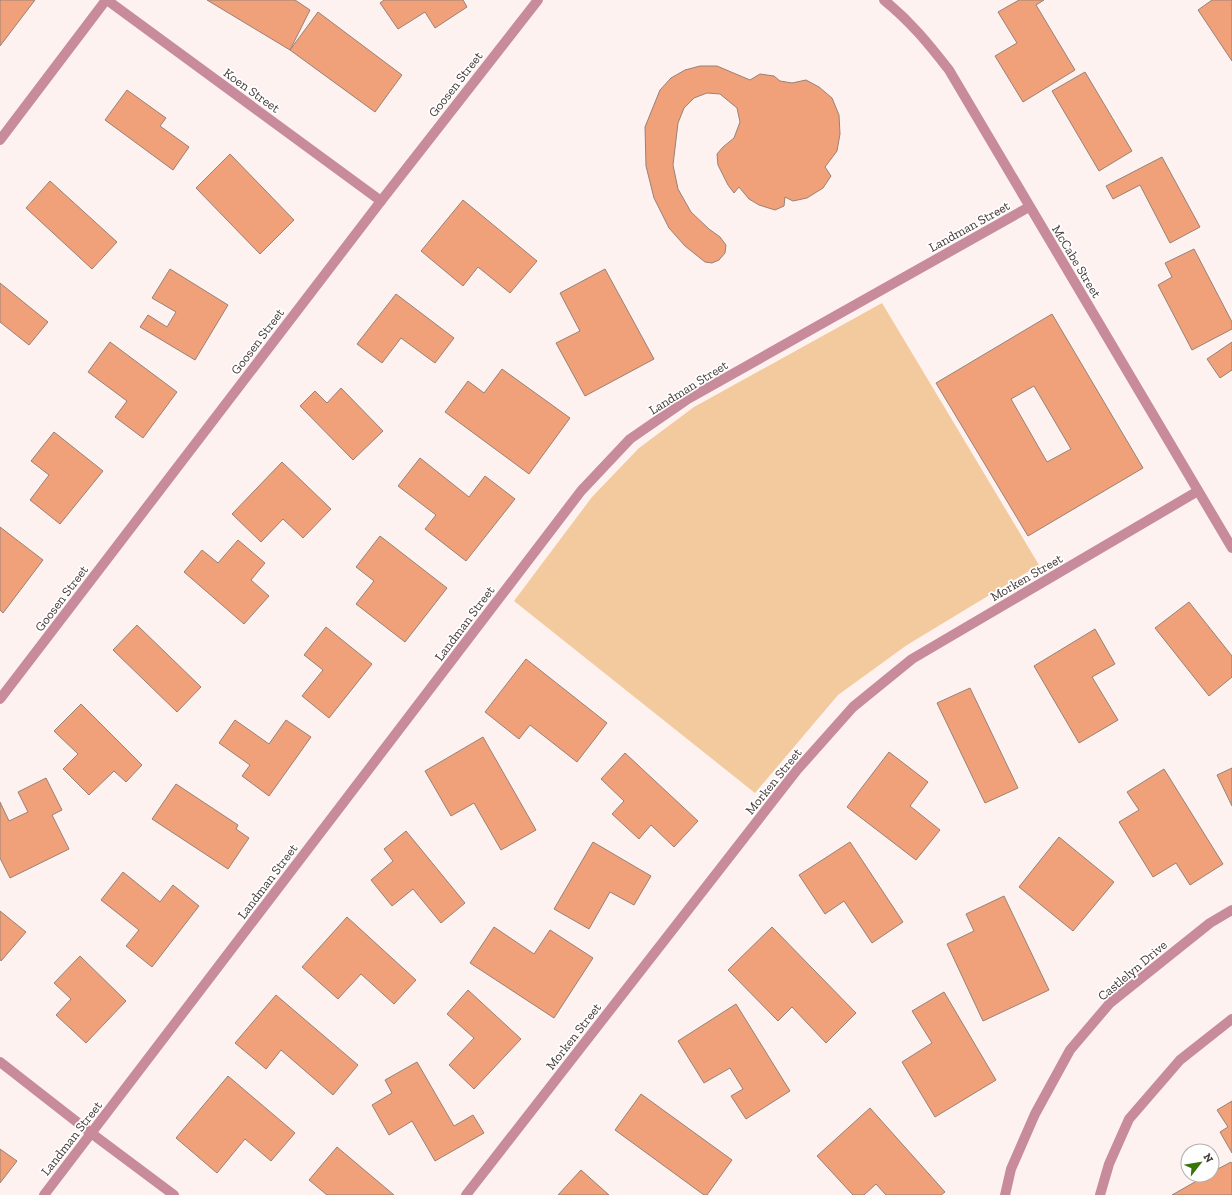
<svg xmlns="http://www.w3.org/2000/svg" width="1232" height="1195" font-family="'Zilla Slab',serif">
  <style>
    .green { fill: #f2ca9d }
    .building { fill: #f0a179; stroke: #998176; fill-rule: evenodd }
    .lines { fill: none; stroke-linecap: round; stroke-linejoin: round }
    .minor { stroke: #c88b9b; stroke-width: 10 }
    .labels { text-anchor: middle; stroke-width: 3.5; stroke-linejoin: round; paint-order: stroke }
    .street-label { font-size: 13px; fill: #443837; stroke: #fff }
  </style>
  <rect width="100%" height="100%" fill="#fef2f1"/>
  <path class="green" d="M 882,303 L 1039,565 L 907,645 L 838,695 L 755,793 L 514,601 L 592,497 L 639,448 L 694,407 Z"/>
  <g class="building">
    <path d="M 0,0 L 35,0 L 0,46 Z"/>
    <path d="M 207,0 L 295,0 L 310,10 L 290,50 Z"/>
    <path d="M 384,0 L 463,0 L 467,7 L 435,28 L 425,12 L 398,29 L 380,3 Z"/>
    <path d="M 1019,0 L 1044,0 L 1036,5 L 1075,70 L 1023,102 L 995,56 L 1017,43 L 998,12 Z"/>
    <path d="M 1212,0 L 1232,0 L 1232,61 L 1198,10 Z"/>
    <path d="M 318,12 L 402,75 L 375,112 L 290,50 Z"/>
    <path d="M 700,66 L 717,66 L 750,80 L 760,74 L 774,76 L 780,81 L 792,83 L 806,80 L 819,87 L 832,98 L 839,115 L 840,134 L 837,151 L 825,167 L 831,176 L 823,188 L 807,198 L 793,201 L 785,197 L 784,206 L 775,210 L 759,205 L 749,199 L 739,187 L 734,193 L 728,185 L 718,165 L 717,154 L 723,147 L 734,138 L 740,122 L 737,108 L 720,94 L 707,93 L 694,98 L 684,108 L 678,123 L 673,165 L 678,189 L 691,212 L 709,229 L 720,237 L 726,245 L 725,253 L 719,260 L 712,263 L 705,262 L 685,246 L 669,228 L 654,198 L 646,166 L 645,127 L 660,90 L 671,78 L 685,70 Z"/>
    <path d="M 1085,72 L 1132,151 L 1099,171 L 1052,91 Z"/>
    <path d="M 127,90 L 166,118 L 160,126 L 189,147 L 173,170 L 105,120 Z"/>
    <path d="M 230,154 L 294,220 L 260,254 L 196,188 Z"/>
    <path d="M 1162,157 L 1200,227 L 1170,243 L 1140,185 L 1113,199 L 1106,186 Z"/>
    <path d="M 50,181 L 117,242 L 92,269 L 26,208 Z"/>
    <path d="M 463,200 L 537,261 L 510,293 L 478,267 L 463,286 L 421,251 Z"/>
    <path d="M 1194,249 L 1232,322 L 1232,329 L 1192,350 L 1158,285 L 1172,277 L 1165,263 Z"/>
    <path d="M 170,269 L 228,305 L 195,360 L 140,327 L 148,315 L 167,327 L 176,312 L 152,298 Z"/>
    <path d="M 605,269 L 654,359 L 585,396 L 556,343 L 580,331 L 560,293 Z"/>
    <path d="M 0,283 L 48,322 L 29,345 L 0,322 Z"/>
    <path d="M 396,294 L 454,338 L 435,363 L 401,338 L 382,363 L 357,344 Z"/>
    <path d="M 1052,314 L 1143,468 L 1028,536 L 936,383 ZM 1034,386 L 1071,449 L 1047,462 L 1011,399 Z"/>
    <path d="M 110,342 L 177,392 L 143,438 L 115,417 L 127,401 L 88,372 Z"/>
    <path d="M 1232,342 L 1232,370 L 1220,378 L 1207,359 Z"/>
    <path d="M 502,369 L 570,418 L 529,474 L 445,412 L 468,381 L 484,393 Z"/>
    <path d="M 341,388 L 383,431 L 353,460 L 300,406 L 315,391 L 327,403 Z"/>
    <path d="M 54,432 L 103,471 L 60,524 L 30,500 L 49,475 L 31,461 Z"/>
    <path d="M 420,458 L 469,497 L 485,476 L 515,499 L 466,561 L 425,529 L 436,515 L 398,486 Z"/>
    <path d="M 282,462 L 331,509 L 303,538 L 283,519 L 261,542 L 232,514 Z"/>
    <path d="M 0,527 L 43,560 L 3,613 L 0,610 Z"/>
    <path d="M 380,536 L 447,588 L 405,642 L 356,604 L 374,581 L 356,567 Z"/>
    <path d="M 238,540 L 265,563 L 251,580 L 269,596 L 244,624 L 184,572 L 202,550 L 218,563 Z"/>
    <path d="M 1189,602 L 1232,656 L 1232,677 L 1209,696 L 1155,628 Z"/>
    <path d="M 137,625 L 201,687 L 177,712 L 113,650 Z"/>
    <path d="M 326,627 L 372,664 L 329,718 L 302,696 L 323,670 L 304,655 Z"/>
    <path d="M 1095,629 L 1115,664 L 1092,677 L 1118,720 L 1079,743 L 1034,666 Z"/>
    <path d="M 526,659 L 607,723 L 577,762 L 530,725 L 519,739 L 485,712 Z"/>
    <path d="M 970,688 L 1018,788 L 985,803 L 937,703 Z"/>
    <path d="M 81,704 L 142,765 L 126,782 L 114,771 L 89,795 L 63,769 L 78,754 L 54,731 Z"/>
    <path d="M 235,720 L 269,744 L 286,720 L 311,737 L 269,796 L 242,776 L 250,765 L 219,743 Z"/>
    <path d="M 483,737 L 536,830 L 501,850 L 474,803 L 451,816 L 425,771 Z"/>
    <path d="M 889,752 L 928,782 L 910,806 L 940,830 L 916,860 L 847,807 Z"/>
    <path d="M 625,753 L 698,821 L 674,847 L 651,825 L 639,839 L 612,814 L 624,801 L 601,779 Z"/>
    <path d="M 1232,768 L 1232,806 L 1217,775 Z"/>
    <path d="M 1164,769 L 1223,864 L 1190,885 L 1176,863 L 1153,877 L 1119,822 L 1139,810 L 1127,792 Z"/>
    <path d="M 46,778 L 62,810 L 52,815 L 69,849 L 10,878 L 0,858 L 0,802 L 9,821 L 28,812 L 18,792 Z"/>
    <path d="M 176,784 L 238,825 L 236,829 L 249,838 L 228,869 L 152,819 Z"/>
    <path d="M 406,831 L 465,903 L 441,923 L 413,889 L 392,906 L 371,880 L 393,861 L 384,849 Z"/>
    <path d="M 1059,837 L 1114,882 L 1073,931 L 1019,887 Z"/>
    <path d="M 593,842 L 651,876 L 634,905 L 610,892 L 589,929 L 554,909 Z"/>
    <path d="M 850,842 L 903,922 L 872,943 L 844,901 L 825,914 L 799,875 Z"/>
    <path d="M 123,872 L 160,902 L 173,885 L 199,906 L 152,967 L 126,946 L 139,930 L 101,900 Z"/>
    <path d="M 1004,896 L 1049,990 L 983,1021 L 947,944 L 974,931 L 966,914 Z"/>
    <path d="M 0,911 L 26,932 L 1,961 L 0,959 Z"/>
    <path d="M 347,917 L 416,980 L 394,1004 L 361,974 L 338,999 L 302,967 Z"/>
    <path d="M 494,927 L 534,954 L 550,930 L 593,958 L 554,1018 L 470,963 Z"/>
    <path d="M 772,927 L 856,1013 L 826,1043 L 792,1007 L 778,1021 L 728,970 Z"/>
    <path d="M 80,956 L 126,1001 L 86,1043 L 56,1015 L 71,999 L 54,983 Z"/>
    <path d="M 468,990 L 521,1039 L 474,1089 L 449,1065 L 474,1038 L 447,1014 Z"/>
    <path d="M 944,992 L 996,1080 L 935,1117 L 902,1062 L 932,1043 L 912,1011 Z"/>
    <path d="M 276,995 L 358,1065 L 333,1095 L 281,1050 L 266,1069 L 235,1043 Z"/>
    <path d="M 736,1004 L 790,1091 L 746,1119 L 731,1096 L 743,1089 L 730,1068 L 704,1083 L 678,1041 Z"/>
    <path d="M 417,1062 L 454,1126 L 473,1115 L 484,1133 L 435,1161 L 412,1121 L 389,1135 L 372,1105 L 392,1093 L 385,1080 Z"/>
    <path d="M 228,1076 L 295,1133 L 271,1161 L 245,1139 L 217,1173 L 176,1138 Z"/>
    <path d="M 641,1094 L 732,1160 L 707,1195 L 704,1195 L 615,1130 Z"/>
    <path d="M 1232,1101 L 1232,1153 L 1220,1132 L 1228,1127 L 1217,1110 Z"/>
    <path d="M 870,1108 L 945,1192 L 941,1195 L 886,1195 L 876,1184 L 864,1195 L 853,1195 L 817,1156 Z"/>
    <path d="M 337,1147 L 394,1195 L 327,1195 L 309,1180 Z"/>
    <path d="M 0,1149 L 17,1161 L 0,1183 Z"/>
    <path d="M 1231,1162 L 1232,1164 L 1232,1195 L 1172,1195 L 1207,1175 L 1212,1175 L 1212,1172 Z"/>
    <path d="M 581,1170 L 609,1195 L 558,1195 Z"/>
  </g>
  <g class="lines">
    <g class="minor">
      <path d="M 107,0 L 381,201"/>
      <path d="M 884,0 C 910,21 928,43 949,70 L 1232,548"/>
      <path d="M 0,140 L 106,0"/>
      <path d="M 0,699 L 381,201 L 538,0"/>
      <path d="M 0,1062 L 91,1133 L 174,1195"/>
      <path d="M 44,1195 L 581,491 L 630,439 L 688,399 L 1029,207"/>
      <path d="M 466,1195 L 797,770 L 853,707 L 912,659 L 1198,491"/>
      <path d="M 1005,1195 L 1011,1169 L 1035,1114 L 1070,1050 L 1110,1003 L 1210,923 L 1232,910"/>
      <path d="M 1100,1195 L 1109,1164 L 1129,1119 L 1180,1060 L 1232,1019"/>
    </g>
  </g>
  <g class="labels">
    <g class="street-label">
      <text transform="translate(455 84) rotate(-52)" y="5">Goosen Street</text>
      <text transform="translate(252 90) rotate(36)" y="5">Koen Street</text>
      <text transform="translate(969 226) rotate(-29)" y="5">Landman Street</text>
      <text transform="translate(1077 261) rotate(59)" y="5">McCabe Street</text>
      <text transform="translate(257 341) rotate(-53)" y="5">Goosen Street</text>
      <text transform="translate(688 387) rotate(-32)" y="5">Landman Street</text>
      <text transform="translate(1026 577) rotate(-30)" y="5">Morken Street</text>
      <text transform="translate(61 598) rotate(-53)" y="5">Goosen Street</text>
      <text transform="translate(464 623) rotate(-53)" y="5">Landman Street</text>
      <text transform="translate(773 781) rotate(-51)" y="5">Morken Street</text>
      <text transform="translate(267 881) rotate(-53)" y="5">Landman Street</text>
      <text transform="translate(1132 970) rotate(-40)" y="5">Castlelyn Drive</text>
      <text transform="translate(573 1036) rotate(-52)" y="5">Morken Street</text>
      <text transform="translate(71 1138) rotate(-52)" y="5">Landman Street</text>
    </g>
  </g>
  <g transform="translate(1200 1163) rotate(59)"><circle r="19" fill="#ffffff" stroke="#b4afaf"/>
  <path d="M0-3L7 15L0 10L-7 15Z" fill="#387408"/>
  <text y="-6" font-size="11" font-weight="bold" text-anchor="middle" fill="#443837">N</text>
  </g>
</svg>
